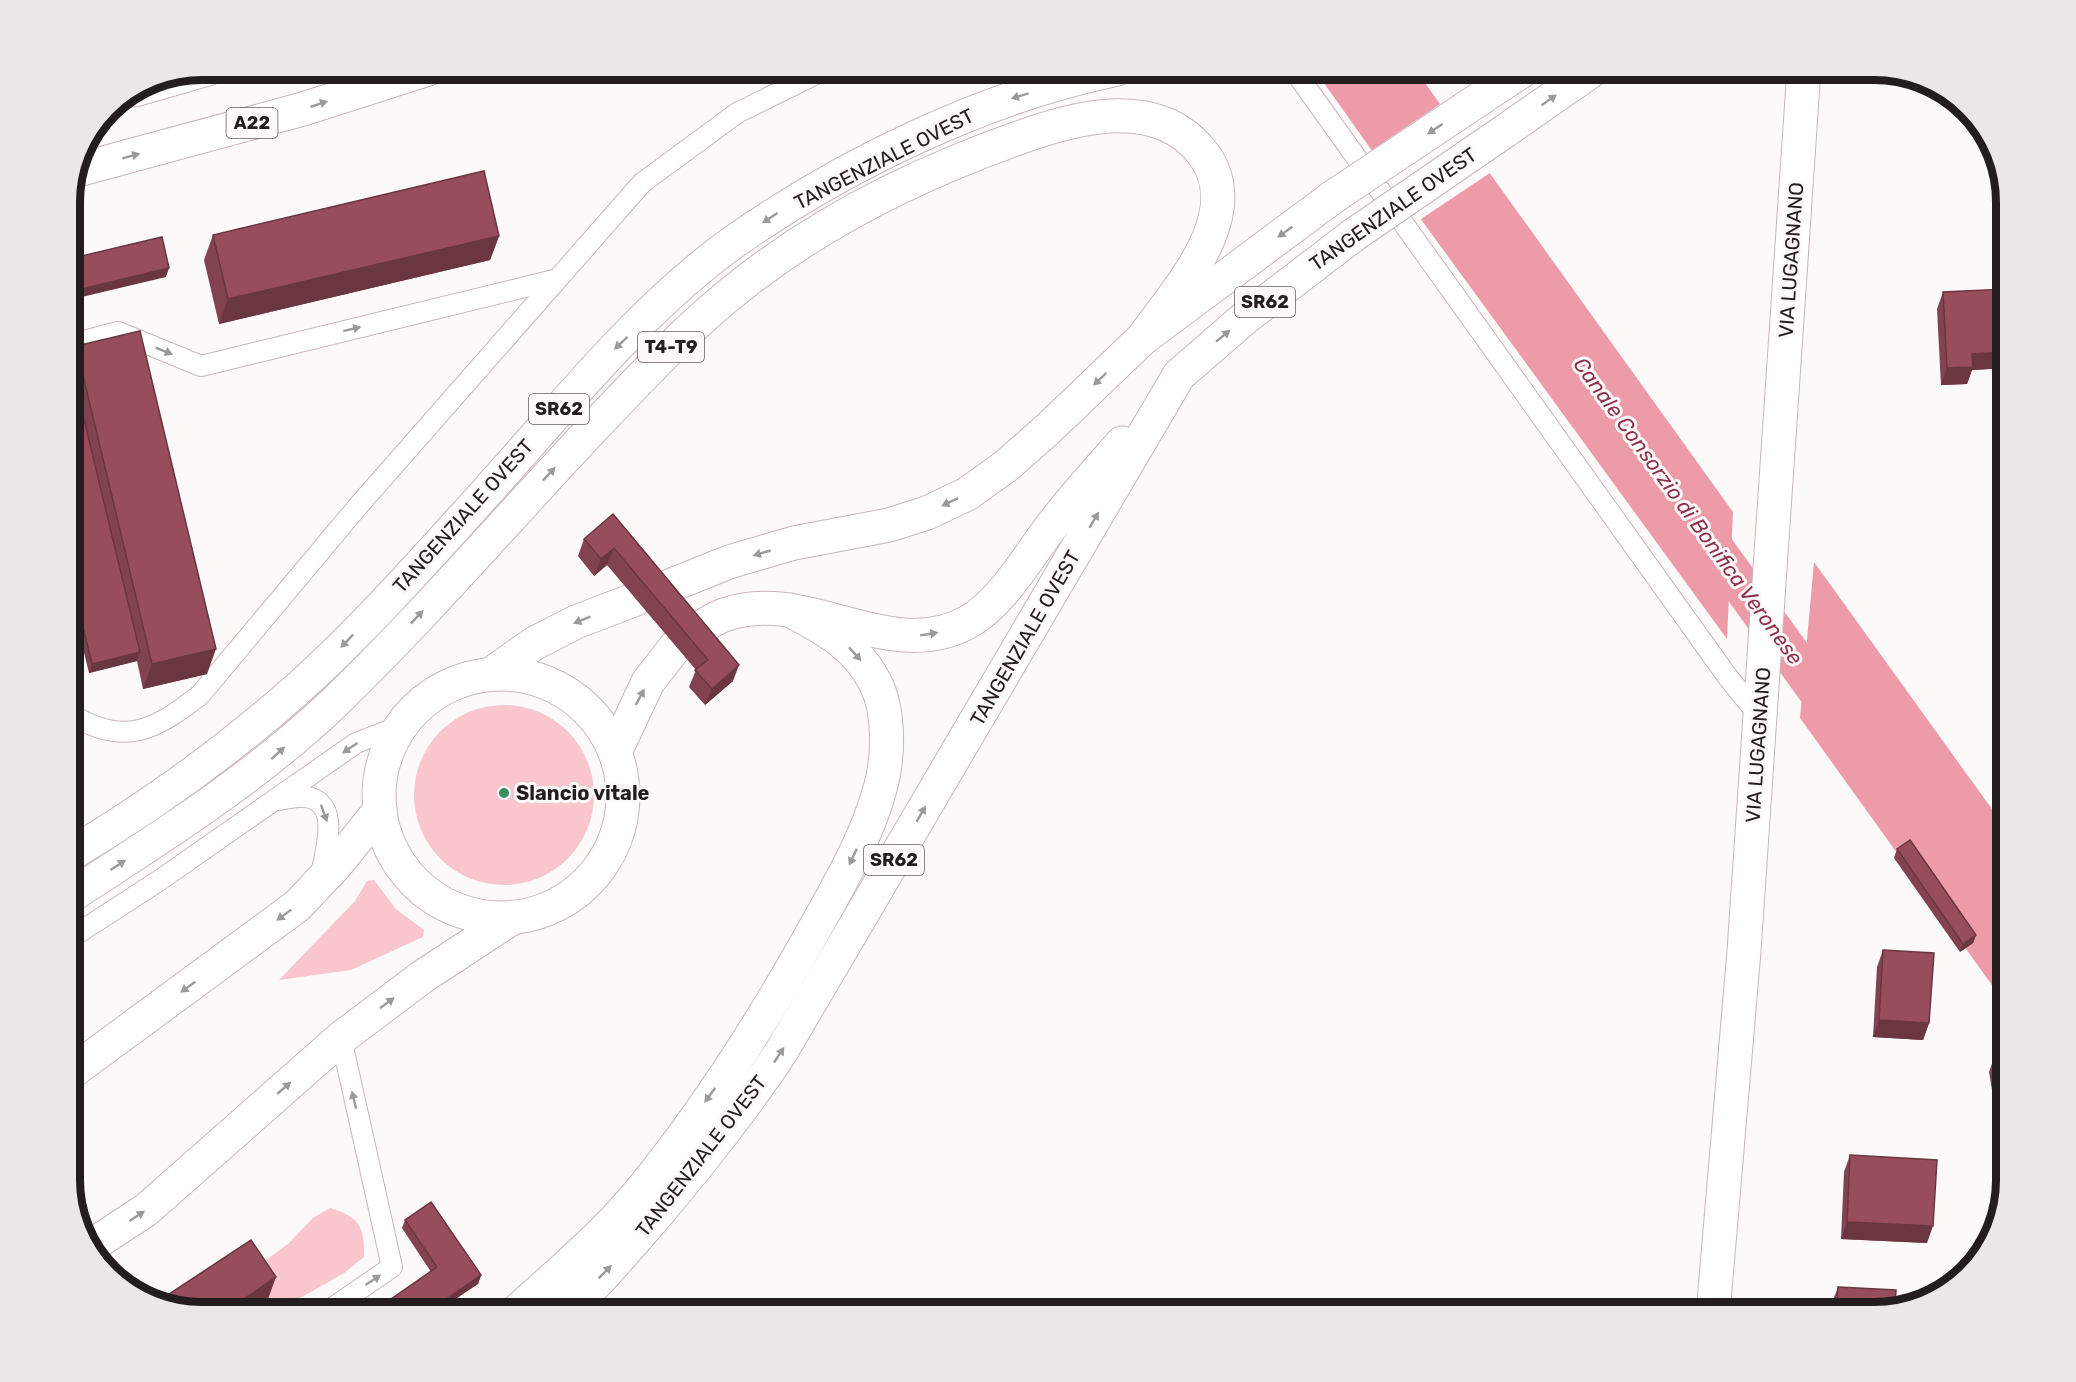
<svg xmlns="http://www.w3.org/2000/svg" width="2076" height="1382" font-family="Rubik,sans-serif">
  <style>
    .green { fill: #fac6ce }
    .water { fill: #ee9ba9 }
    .pier { fill: #fcf9f9 }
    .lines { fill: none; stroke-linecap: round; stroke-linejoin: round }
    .canal { stroke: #ee9ba9; stroke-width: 39 }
    .lane-casing { stroke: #c9b7ba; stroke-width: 22 }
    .secondary-casing { stroke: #c9b7ba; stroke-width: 35 }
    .highway-casing { stroke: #c9b7ba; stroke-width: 35 }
    .lane { stroke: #fff; stroke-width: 20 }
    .secondary { stroke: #fff; stroke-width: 33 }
    .highway { stroke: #fff; stroke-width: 33 }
    .highway-bridge-casing { stroke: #c9b7ba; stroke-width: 35; stroke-linecap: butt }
    .highway-bridge { stroke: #fff; stroke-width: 33 }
    .wall { fill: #83424f }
    .shaded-wall { fill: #6a3640 }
    .building { fill: #984d5c; stroke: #6a3640; stroke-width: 1.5 }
    .oneway { fill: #9c9999 }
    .poi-dot { fill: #378f63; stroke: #fcf9f9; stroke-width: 2 }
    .labels { text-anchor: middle; stroke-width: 6; stroke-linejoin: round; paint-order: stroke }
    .shield { fill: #fcf9f9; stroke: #645f5f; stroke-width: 1.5 }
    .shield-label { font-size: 18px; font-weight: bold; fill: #231d1d }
    .street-label { font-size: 20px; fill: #231d1d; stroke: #fcf9f9 }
    .poi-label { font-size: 20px; font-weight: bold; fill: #231d1d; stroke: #fcf9f9; text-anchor: start }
    .water-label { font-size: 21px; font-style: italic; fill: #8f2f48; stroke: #fcf9f9 }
    .rim { fill: none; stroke: #231d1d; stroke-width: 8 }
  </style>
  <rect width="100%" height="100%" fill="#fcf9f9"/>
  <g class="green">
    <circle cx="504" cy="795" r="90"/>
    <path d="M 374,880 L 396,909 L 424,930 L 423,937 L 351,970 L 279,980 L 355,901 L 367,881 Z"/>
    <path d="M 330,1208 C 359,1217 365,1226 364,1257 L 344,1273 L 274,1313 L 255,1313 L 235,1283 L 289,1243 L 313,1218 Z"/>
  </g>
  <g class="water">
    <path d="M 1314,69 L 1415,69 L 1733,512 L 1727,639 L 1412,207 Z"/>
    <path d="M 1814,562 L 2007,830 L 2007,1006 L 1800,718 Z"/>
  </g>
  <path class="pier" d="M 1443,102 L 1493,171 L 1418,221 L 1369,152 Z"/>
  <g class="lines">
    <path class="canal" d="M 1699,527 L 1835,715"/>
    <g class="lane-casing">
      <g id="lane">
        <path d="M 1293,69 L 1727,676 L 1760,717"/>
        <path d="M 69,345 L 118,332 L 201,366 L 554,280"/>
        <path d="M 69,713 C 124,748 155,730 200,695 L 359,505 L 642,183 L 737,113 L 826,69"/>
        <path d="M 277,800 C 286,799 297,796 306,797 C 343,802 324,856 320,879"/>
        <path d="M 69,939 L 160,880 L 356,743 L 403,725"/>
        <path d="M 325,1313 L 392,1267 L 341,1038"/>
      </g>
    </g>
    <g class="secondary-casing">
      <path id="secondary" d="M 1713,1313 L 1744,951 L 1804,69"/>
    </g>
    <g class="highway-casing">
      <g id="highway">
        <path d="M 135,90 L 208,69"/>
        <path d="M 1484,96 L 1525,69"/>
        <path d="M 1505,131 L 1594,69"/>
        <path d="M 74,171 L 303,109 L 428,69"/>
        <path d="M 657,591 L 729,562 L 794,543 L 889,525 L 927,513 L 967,494 L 1006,466 L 1048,429 L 1142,339 L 1333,197"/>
        <path d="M 692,633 C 702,627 713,619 724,615 C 806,585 889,666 968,622 C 1004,602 1031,551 1057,519 C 1077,493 1100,468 1122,443"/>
        <circle cx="501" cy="796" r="122"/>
        <path d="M 491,674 L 535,643 L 576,622 L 636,599"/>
        <path d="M 616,750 L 648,682 L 676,646"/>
        <path d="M 69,855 C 138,814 205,767 266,716 C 345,651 413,573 482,497 C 561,410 638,310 735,241 C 845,164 986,96 1117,69"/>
        <path d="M 69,897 C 161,837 254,779 334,703 C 425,615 507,519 594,427 C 637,382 680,335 729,295 C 816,223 918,173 1024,136 C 1080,116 1157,97 1201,151 C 1251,212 1177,290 1142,339"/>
        <path d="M 69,1074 L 297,906 L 335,866 L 380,810"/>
        <path d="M 88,1248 L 146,1210 L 341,1038 L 422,977 L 512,918"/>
        <path d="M 515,1313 C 557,1275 602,1237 639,1193 C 708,1109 767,1015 819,921 C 843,878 867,836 880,789 C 889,758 890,711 875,682 C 856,645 825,629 790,610"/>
        <path d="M 563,1313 C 594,1289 620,1256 646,1227 C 694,1171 740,1114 781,1052 L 1179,375 L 1246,317 L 1355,234"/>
      </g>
    </g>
    <use href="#lane" class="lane"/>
    <use href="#secondary" class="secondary"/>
    <use href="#highway" class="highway"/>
    <g class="highway-bridge-casing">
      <g id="highway-bridge">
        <path d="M 1333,197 L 1484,96"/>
        <path d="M 1355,234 L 1505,131"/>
      </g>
    </g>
    <use href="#highway-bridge" class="highway-bridge"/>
  </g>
  <g class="wall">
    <path d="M 213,235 L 499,236 L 490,260 L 219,324 L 204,260 Z"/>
    <path d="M 2007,289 L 2007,368 L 1972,370 L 1967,384 L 1941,385 L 1937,309 L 1943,292 Z"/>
    <path d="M 76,346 L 207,674 L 143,689 L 137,661 L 89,673 L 69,592 L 69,414 L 77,412 L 69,378 L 69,366 Z"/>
    <path d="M 613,514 L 733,681 L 705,705 L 689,687 L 696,670 L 607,565 L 594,576 L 578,556 L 584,539 Z"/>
    <path d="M 1897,849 L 1976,935 L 1973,943 L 1960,952 L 1894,858 Z"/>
    <path d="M 1883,950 L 1929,1023 L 1923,1040 L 1873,1037 L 1877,967 Z"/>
    <path d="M 1995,1055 L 2007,1120 L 1997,1120 L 1989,1072 Z"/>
    <path d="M 1850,1155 L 1927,1243 L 1841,1239 L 1844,1172 Z"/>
    <path d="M 405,1220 L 481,1275 L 478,1284 L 431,1272 L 402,1228 Z"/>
    <path d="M 1838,1287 L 1875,1313 L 1831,1313 L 1832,1303 Z"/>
  </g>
  <g class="shaded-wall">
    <path d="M 499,236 L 490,260 L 219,324 L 228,299 Z"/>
    <path d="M 169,268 L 166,277 L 69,300 L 69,292 Z"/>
    <path d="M 2007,352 L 2007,368 L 1972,370 L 1967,384 L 1941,385 L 1947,368 L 1972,354 Z"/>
    <path d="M 614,548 L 607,565 L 594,576 L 601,559 Z"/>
    <path d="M 216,649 L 207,674 L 143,689 L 152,664 Z"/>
    <path d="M 140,652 L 137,661 L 89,673 L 92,664 Z"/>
    <path d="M 739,665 L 733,681 L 705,705 L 712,689 Z"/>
    <path d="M 1976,935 L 1973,943 L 1960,952 L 1963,944 Z"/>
    <path d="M 1879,1020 L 1929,1023 L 1923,1040 L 1873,1037 Z"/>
    <path d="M 2003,1103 L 2007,1103 L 2007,1120 L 1997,1120 Z"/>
    <path d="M 1847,1222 L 1933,1226 L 1927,1243 L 1841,1239 Z"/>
    <path d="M 481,1275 L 478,1284 L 435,1313 L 426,1313 Z"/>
    <path d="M 276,1277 L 263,1313 L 223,1313 Z"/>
  </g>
  <g class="building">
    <path d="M 484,171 L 499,236 L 228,299 L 213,235 Z"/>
    <path d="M 162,237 L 169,268 L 69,292 L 69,259 Z"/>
    <path d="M 2007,289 L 2007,352 L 1972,354 L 1973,367 L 1947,368 L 1943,292 Z"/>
    <path d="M 140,331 L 216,649 L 152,664 L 76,346 Z"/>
    <path d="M 82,411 L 140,652 L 92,664 L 69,570 L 69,414 Z"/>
    <path d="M 613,514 L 739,665 L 712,689 L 695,670 L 708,660 L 614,548 L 601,559 L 584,539 Z"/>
    <path d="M 1910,840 L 1976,935 L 1963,944 L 1897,849 Z"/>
    <path d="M 1883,950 L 1934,953 L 1929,1023 L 1879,1020 Z"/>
    <path d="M 2007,1052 L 2007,1103 L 2003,1103 L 1995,1055 Z"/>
    <path d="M 1850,1155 L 1937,1160 L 1933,1226 L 1847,1222 Z"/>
    <path d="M 431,1202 L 481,1275 L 426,1313 L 371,1313 L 437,1267 L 405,1220 Z"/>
    <path d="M 251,1240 L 276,1277 L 223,1313 L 202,1313 L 160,1300 Z"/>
    <path d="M 1838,1287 L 1896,1290 L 1895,1308 L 1875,1313 L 1836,1313 Z"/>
  </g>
  <defs><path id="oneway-solid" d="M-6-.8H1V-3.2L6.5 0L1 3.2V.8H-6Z" transform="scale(1.5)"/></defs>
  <g class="oneway">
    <use href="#oneway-solid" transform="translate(1020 96) rotate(163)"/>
    <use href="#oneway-solid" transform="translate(1549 100) rotate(-35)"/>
    <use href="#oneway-solid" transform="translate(319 104) rotate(-18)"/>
    <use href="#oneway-solid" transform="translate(1435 129) rotate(146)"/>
    <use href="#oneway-solid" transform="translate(131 156) rotate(-15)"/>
    <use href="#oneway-solid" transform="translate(770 218) rotate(147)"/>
    <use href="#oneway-solid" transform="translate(1285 232) rotate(144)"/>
    <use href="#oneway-solid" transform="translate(352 329) rotate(-14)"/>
    <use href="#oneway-solid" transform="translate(1223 336) rotate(-39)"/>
    <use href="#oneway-solid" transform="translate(621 343) rotate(137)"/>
    <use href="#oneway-solid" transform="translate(164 351) rotate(22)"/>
    <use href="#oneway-solid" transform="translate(1100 379) rotate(136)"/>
    <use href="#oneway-solid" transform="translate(549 474) rotate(-47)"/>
    <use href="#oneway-solid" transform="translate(950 502) rotate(154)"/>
    <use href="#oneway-solid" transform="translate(1094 520) rotate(-60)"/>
    <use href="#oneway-solid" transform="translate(762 553) rotate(164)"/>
    <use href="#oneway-solid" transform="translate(417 617) rotate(-47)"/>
    <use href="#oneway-solid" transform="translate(582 620) rotate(158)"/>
    <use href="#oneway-solid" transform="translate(929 634) rotate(-9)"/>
    <use href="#oneway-solid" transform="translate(347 641) rotate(134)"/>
    <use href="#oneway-solid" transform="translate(855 654) rotate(48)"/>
    <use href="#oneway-solid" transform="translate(640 697) rotate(-62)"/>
    <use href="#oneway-solid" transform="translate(350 748) rotate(146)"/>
    <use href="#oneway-solid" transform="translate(278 753) rotate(-42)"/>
    <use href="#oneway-solid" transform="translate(324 813) rotate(70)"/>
    <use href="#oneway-solid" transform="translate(921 814) rotate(-60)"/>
    <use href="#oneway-solid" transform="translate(853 857) rotate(115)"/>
    <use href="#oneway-solid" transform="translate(118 865) rotate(-33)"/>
    <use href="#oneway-solid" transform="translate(284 915) rotate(143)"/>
    <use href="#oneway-solid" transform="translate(188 987) rotate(144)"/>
    <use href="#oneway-solid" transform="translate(387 1003) rotate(-37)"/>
    <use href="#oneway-solid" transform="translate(779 1055) rotate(-57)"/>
    <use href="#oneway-solid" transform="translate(284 1088) rotate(-41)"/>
    <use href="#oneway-solid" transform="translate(710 1095) rotate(126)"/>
    <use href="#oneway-solid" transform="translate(354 1100) rotate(-103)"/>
    <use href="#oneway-solid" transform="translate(137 1216) rotate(-33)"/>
    <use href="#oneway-solid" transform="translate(605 1272) rotate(-45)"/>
    <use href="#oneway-solid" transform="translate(373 1280) rotate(-34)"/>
  </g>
  <circle class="poi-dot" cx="504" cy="793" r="6"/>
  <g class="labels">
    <g class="shield">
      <rect x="226.5" y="108" width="51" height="30" rx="4.5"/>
      <rect x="1235" y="287" width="60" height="30" rx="4.5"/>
      <rect x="638" y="332" width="66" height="30" rx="4.5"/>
      <rect x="529" y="394" width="60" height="30" rx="4.5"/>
      <rect x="864" y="845" width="60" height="30" rx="4.5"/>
    </g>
    <g class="shield-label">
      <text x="252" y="129">A22</text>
      <text x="1265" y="308">SR62</text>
      <text x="671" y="353">T4-T9</text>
      <text x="559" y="415">SR62</text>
      <text x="894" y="866">SR62</text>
    </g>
    <g class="street-label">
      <text transform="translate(884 159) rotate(-27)" y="7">TANGENZIALE OVEST</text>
      <text transform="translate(1393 209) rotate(-35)" y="7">TANGENZIALE OVEST</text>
      <text transform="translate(1791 260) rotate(-86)" y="7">VIA LUGAGNANO</text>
      <text transform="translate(463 516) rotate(-48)" y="7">TANGENZIALE OVEST</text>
      <text transform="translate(1025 638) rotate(-60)" y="7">TANGENZIALE OVEST</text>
      <text transform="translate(1758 745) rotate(-86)" y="7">VIA LUGAGNANO</text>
      <text transform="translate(701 1156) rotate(-52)" y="7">TANGENZIALE OVEST</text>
    </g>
    <g class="poi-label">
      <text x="516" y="800">Slancio vitale</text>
    </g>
    <g class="water-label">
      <text transform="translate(1688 511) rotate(54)" y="7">Canale Consorzio di Bonifica Veronese</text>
    </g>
  </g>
  <path d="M0 0H2076V1382H0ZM202 80H1874A122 122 0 0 1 1996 202V1180A122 122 0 0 1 1874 1302H202A122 122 0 0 1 80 1180V202A122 122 0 0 1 202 80Z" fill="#ebe7e7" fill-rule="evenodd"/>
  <path class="rim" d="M202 80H1874A122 122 0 0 1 1996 202V1180A122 122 0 0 1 1874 1302H202A122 122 0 0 1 80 1180V202A122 122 0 0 1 202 80Z"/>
</svg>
